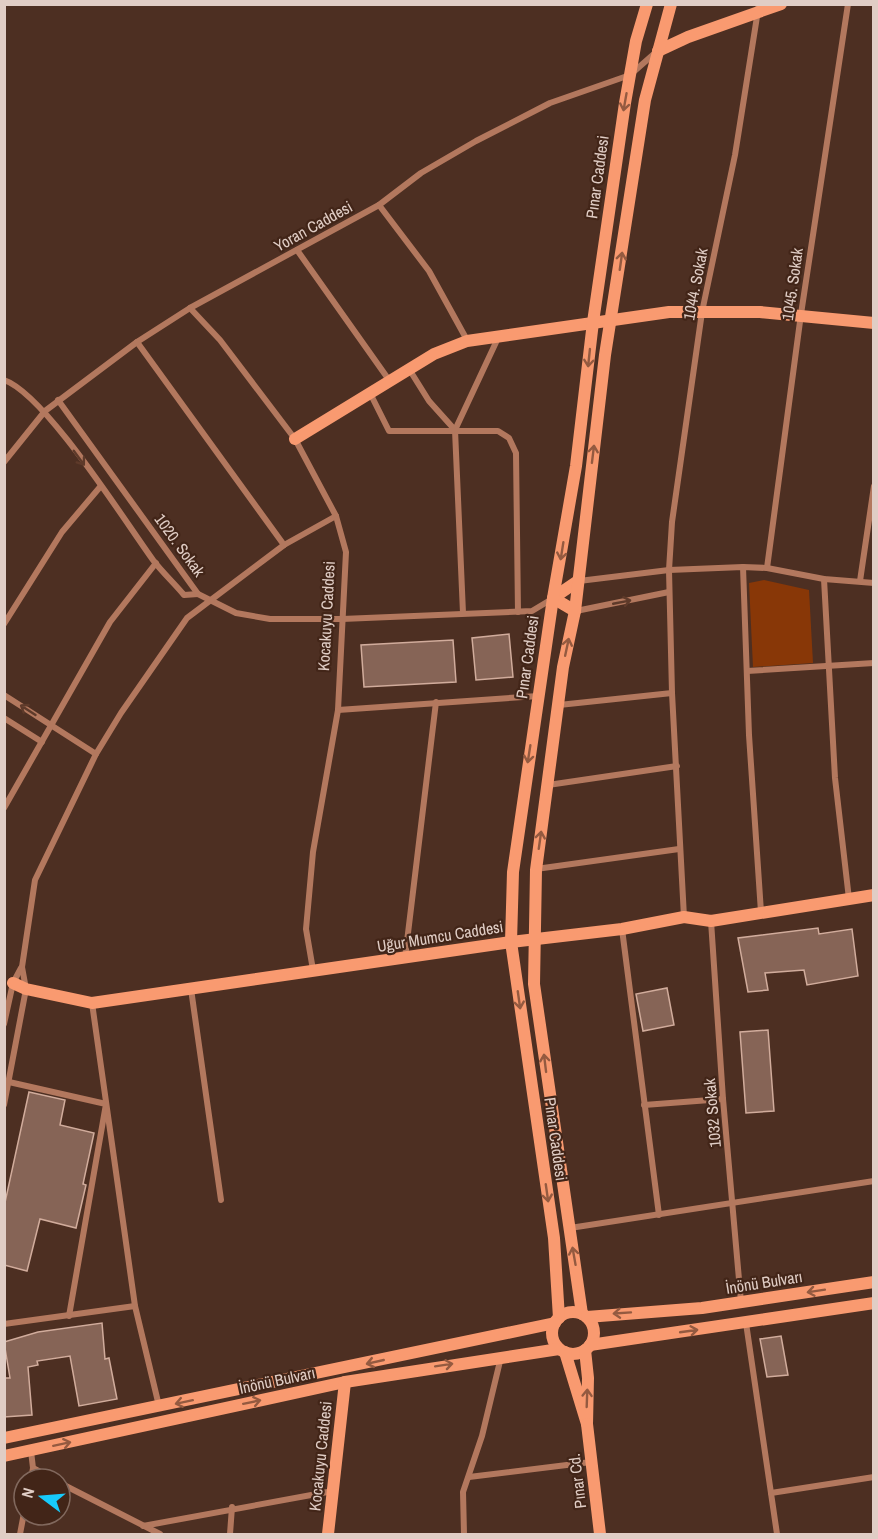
<svg xmlns="http://www.w3.org/2000/svg" width="878" height="1539" font-family="'Archivo Narrow',sans-serif">
  <style>
    .green { fill: #883707 }
    .building { fill: #866456; stroke: #d1ac9c; stroke-width: 1.5 }
    .lines { fill: none; stroke-linecap: round; stroke-linejoin: round }
    .street { stroke: #b3785e; stroke-width: 6 }
    .secondary { stroke: #f99a70; stroke-width: 12 }
    .oneway { stroke: #945a40 }
    .oneway2 { stroke: #5e3a2a }
    .labels { text-anchor: middle; stroke-width: 4.5; stroke-linejoin: round; paint-order: stroke }
    .street-label { font-size: 16px; fill: #e0cdc5; stroke: #422518 }
  </style>
  <rect width="100%" height="100%" fill="#4d2f22"/>
  <path class="green" d="M 764,580 L 809,590 L 813,663 L 753,667 L 749,583 Z"/>
  <g class="building">
    <path d="M 509,634 L 513,677 L 476,680 L 472,638 Z"/>
    <path d="M 453,640 L 456,682 L 364,687 L 361,645 Z"/>
    <path d="M 818,928 L 819,934 L 852,929 L 858,976 L 807,985 L 804,970 L 765,973 L 768,990 L 748,992 L 738,938 Z"/>
    <path d="M 667,988 L 674,1025 L 643,1031 L 636,994 Z"/>
    <path d="M 768,1030 L 774,1111 L 746,1113 L 740,1032 Z"/>
    <path d="M 29,1092 L 65,1100 L 60,1125 L 94,1133 L 83,1184 L 86,1185 L 76,1228 L 40,1219 L 27,1271 L 4,1265 L 4,1207 Z"/>
    <path d="M 102,1323 L 105,1359 L 109,1358 L 117,1399 L 79,1406 L 70,1356 L 37,1361 L 38,1365 L 28,1367 L 32,1415 L 4,1417 L 4,1378 L 10,1378 L 4,1342 L 38,1332 Z"/>
    <path d="M 781,1336 L 788,1375 L 767,1377 L 760,1339 Z"/>
  </g>
  <g class="lines">
    <g class="street">
      <path d="M 379,205 L 429,271 L 467,340"/>
      <path d="M 297,250 L 389,380"/>
      <path d="M 190,308 L 220,340 L 295,439 L 336,516 L 346,552 L 338,710 L 313,852 L 306,929 L 313,970"/>
      <path d="M 137,342 L 284,545"/>
      <path d="M 409,369 L 429,401 L 455,430 L 463,613"/>
      <path d="M 4,380 C 45,394 124,520 153,560 C 162,572 174,583 184,595 L 198,594"/>
      <path d="M 370,393 L 389,431 L 498,431 L 509,438 L 516,453 L 518,612"/>
      <path d="M 58,400 L 198,594 L 236,613 L 270,619 L 342,619 L 532,611 L 552,599"/>
      <path d="M 455,430 L 498,338"/>
      <path d="M 4,462 L 45,411 L 137,342 L 190,308 L 379,205 L 421,173 L 476,141 L 550,103 L 630,75 L 655,53"/>
      <path d="M 743,567 L 749,735 L 761,912"/>
      <path d="M 767,568 L 801,314 L 848,4"/>
      <path d="M 824,579 L 835,778 L 849,899"/>
      <path d="M 579,581 L 669,570 L 743,567 L 767,568 L 824,579 L 874,583"/>
      <path d="M 860,581 L 874,486"/>
      <path d="M 576,611 L 669,592"/>
      <path d="M 4,624 L 62,532 L 100,487"/>
      <path d="M 747,671 L 874,663"/>
      <path d="M 4,695 L 96,754"/>
      <path d="M 559,705 L 672,693"/>
      <path d="M 338,710 L 538,696"/>
      <path d="M 4,718 L 42,742"/>
      <path d="M 548,785 L 677,766"/>
      <path d="M 4,808 L 110,622 L 156,563"/>
      <path d="M 536,869 L 679,849"/>
      <path d="M 684,917 L 672,693 L 669,570 L 672,522 L 702,312 L 735,155 L 759,4"/>
      <path d="M 711,921 L 723,1099 L 741,1302"/>
      <path d="M 622,929 L 659,1215"/>
      <path d="M 405,958 L 436,702"/>
      <path d="M 191,989 L 221,1200"/>
      <path d="M 92,1003 L 135,1306 L 159,1406"/>
      <path d="M 4,1024 L 13,983 L 21,968"/>
      <path d="M 9,1082 L 106,1104 L 69,1316"/>
      <path d="M 4,1105 L 26,989 L 22,967 L 35,880 L 96,754 L 121,713 L 187,618 L 284,545 L 336,516"/>
      <path d="M 644,1105 L 723,1099"/>
      <path d="M 570,1228 L 874,1181"/>
      <path d="M 746,1323 L 777,1534"/>
      <path d="M 4,1324 L 135,1306"/>
      <path d="M 31,1451 L 33,1468 L 53,1479"/>
      <path d="M 469,1477 L 591,1462"/>
      <path d="M 31,1479 L 33,1468"/>
      <path d="M 60,1483 L 160,1534"/>
      <path d="M 771,1493 L 874,1477"/>
      <path d="M 143,1526 L 333,1491"/>
      <path d="M 20,1534 L 24,1513"/>
      <path d="M 230,1534 L 232,1507"/>
      <path d="M 464,1534 L 463,1492 L 482,1436 L 501,1357"/>
    </g>
    <g class="secondary">
      <path d="M 658,51 L 688,37 L 781,4"/>
      <path d="M 295,439 L 434,354 L 467,341 L 669,312 L 760,312 L 874,323"/>
      <path d="M 575,611 L 553,598 L 578,581"/>
      <path d="M 13,983 L 26,989 L 92,1003 L 511,942 L 622,929 L 684,917 L 711,921 L 874,895"/>
      <circle cx="573" cy="1333" r="21"/>
      <path d="M 582,1314 L 534,984 L 536,870 L 563,667 L 575,611 L 605,355 L 645,100 L 671,4"/>
      <path d="M 587,1317 L 702,1308 L 874,1282"/>
      <path d="M 559,1318 L 554,1238 L 511,942 L 513,872 L 553,598 L 576,466 L 593,322 L 625,103 L 636,41 L 647,4"/>
      <path d="M 590,1345 L 874,1303"/>
      <path d="M 565,1352 L 587,1424 L 588,1378 L 585,1350"/>
      <path d="M 587,1424 L 600,1534"/>
      <path d="M 4,1438 L 555,1323"/>
      <path d="M 4,1456 L 345,1382 L 559,1349"/>
      <path d="M 328,1534 L 345,1382"/>
    </g>
  </g>
  <defs><path id="oneway-shaft" d="M-6 0H5M1.5-3L5.5 0L1.5 3" fill="none" stroke-width="1.6" stroke-linecap="round" stroke-linejoin="round" transform="scale(1.5)"/></defs>
  <g class="oneway">
    <use href="#oneway-shaft" transform="translate(625 102) rotate(100)"/>
    <use href="#oneway-shaft" transform="translate(621 261) rotate(-82)"/>
    <use href="#oneway-shaft" transform="translate(589 358) rotate(96)"/>
    <use href="#oneway-shaft" transform="translate(593 454) rotate(-83)"/>
    <use href="#oneway-shaft" transform="translate(562 551) rotate(99)"/>
    <use href="#oneway-shaft" transform="translate(567 647) rotate(-78)"/>
    <use href="#oneway-shaft" transform="translate(529 754) rotate(99)"/>
    <use href="#oneway-shaft" transform="translate(540 840) rotate(-82)"/>
    <use href="#oneway-shaft" transform="translate(519 1000) rotate(82)"/>
    <use href="#oneway-shaft" transform="translate(545 1063) rotate(-97)"/>
    <use href="#oneway-shaft" transform="translate(547 1193) rotate(82)"/>
    <use href="#oneway-shaft" transform="translate(574 1256) rotate(-100)"/>
    <use href="#oneway-shaft" transform="translate(816 1291) rotate(171)"/>
    <use href="#oneway-shaft" transform="translate(622 1313) rotate(176)"/>
    <use href="#oneway-shaft" transform="translate(689 1331) rotate(-8)"/>
    <use href="#oneway-shaft" transform="translate(375 1362) rotate(167)"/>
    <use href="#oneway-shaft" transform="translate(444 1365) rotate(-9)"/>
    <use href="#oneway-shaft" transform="translate(587 1398) rotate(-88)"/>
    <use href="#oneway-shaft" transform="translate(184 1402) rotate(168)"/>
    <use href="#oneway-shaft" transform="translate(252 1402) rotate(-12)"/>
    <use href="#oneway-shaft" transform="translate(62 1444) rotate(-12)"/>
  </g>
  <g class="oneway2">
    <use href="#oneway-shaft" transform="translate(79 458) rotate(54)"/>
    <use href="#oneway-shaft" transform="translate(622 602) rotate(-11)"/>
    <use href="#oneway-shaft" transform="translate(28 710) rotate(-147)"/>
  </g>
  <g class="labels">
    <g class="street-label">
      <text transform="translate(597 177) rotate(-82)" y="6">Pınar Caddesi</text>
      <text transform="translate(313 226) rotate(-29)" y="6">Yoran Caddesi</text>
      <text transform="translate(695 284) rotate(-79)" y="6">1044. Sokak</text>
      <text transform="translate(792 284) rotate(-82)" y="6">1045. Sokak</text>
      <text transform="translate(180 545) rotate(54)" y="6">1020. Sokak</text>
      <text transform="translate(326 616) rotate(-87)" y="6">Kocakuyu Caddesi</text>
      <text transform="translate(527 657) rotate(-82)" y="6">Pınar Caddesi</text>
      <text transform="translate(440 936) rotate(-9)" y="6">Uğur Mumcu Caddesi</text>
      <text transform="translate(712 1113) rotate(-95)" y="6">1032 Sokak</text>
      <text transform="translate(556 1139) rotate(82)" y="6">Pınar Caddesi</text>
      <text transform="translate(764 1282) rotate(-9)" y="6">İnönü Bulvarı</text>
      <text transform="translate(277 1380) rotate(-12)" y="6">İnönü Bulvarı</text>
      <text transform="translate(320 1456) rotate(-84)" y="6">Kocakuyu Caddesi</text>
      <text transform="translate(577 1481) rotate(-97)" y="6">Pınar Cd.</text>
    </g>
  </g>
  <rect width="878" height="1539" fill="none" stroke="#e0cdc5" stroke-width="12"/>
  <g transform="translate(42 1497) rotate(286)"><circle r="28" fill="#422518" stroke="#81685d" stroke-width="1.5"/>
  <path d="M0-4.5L10 22L0 15L-10 22Z" fill="#17cafb"/>
  <text y="-9" font-size="16" font-weight="bold" text-anchor="middle" fill="#e0cdc5">N</text>
  </g>
</svg>
